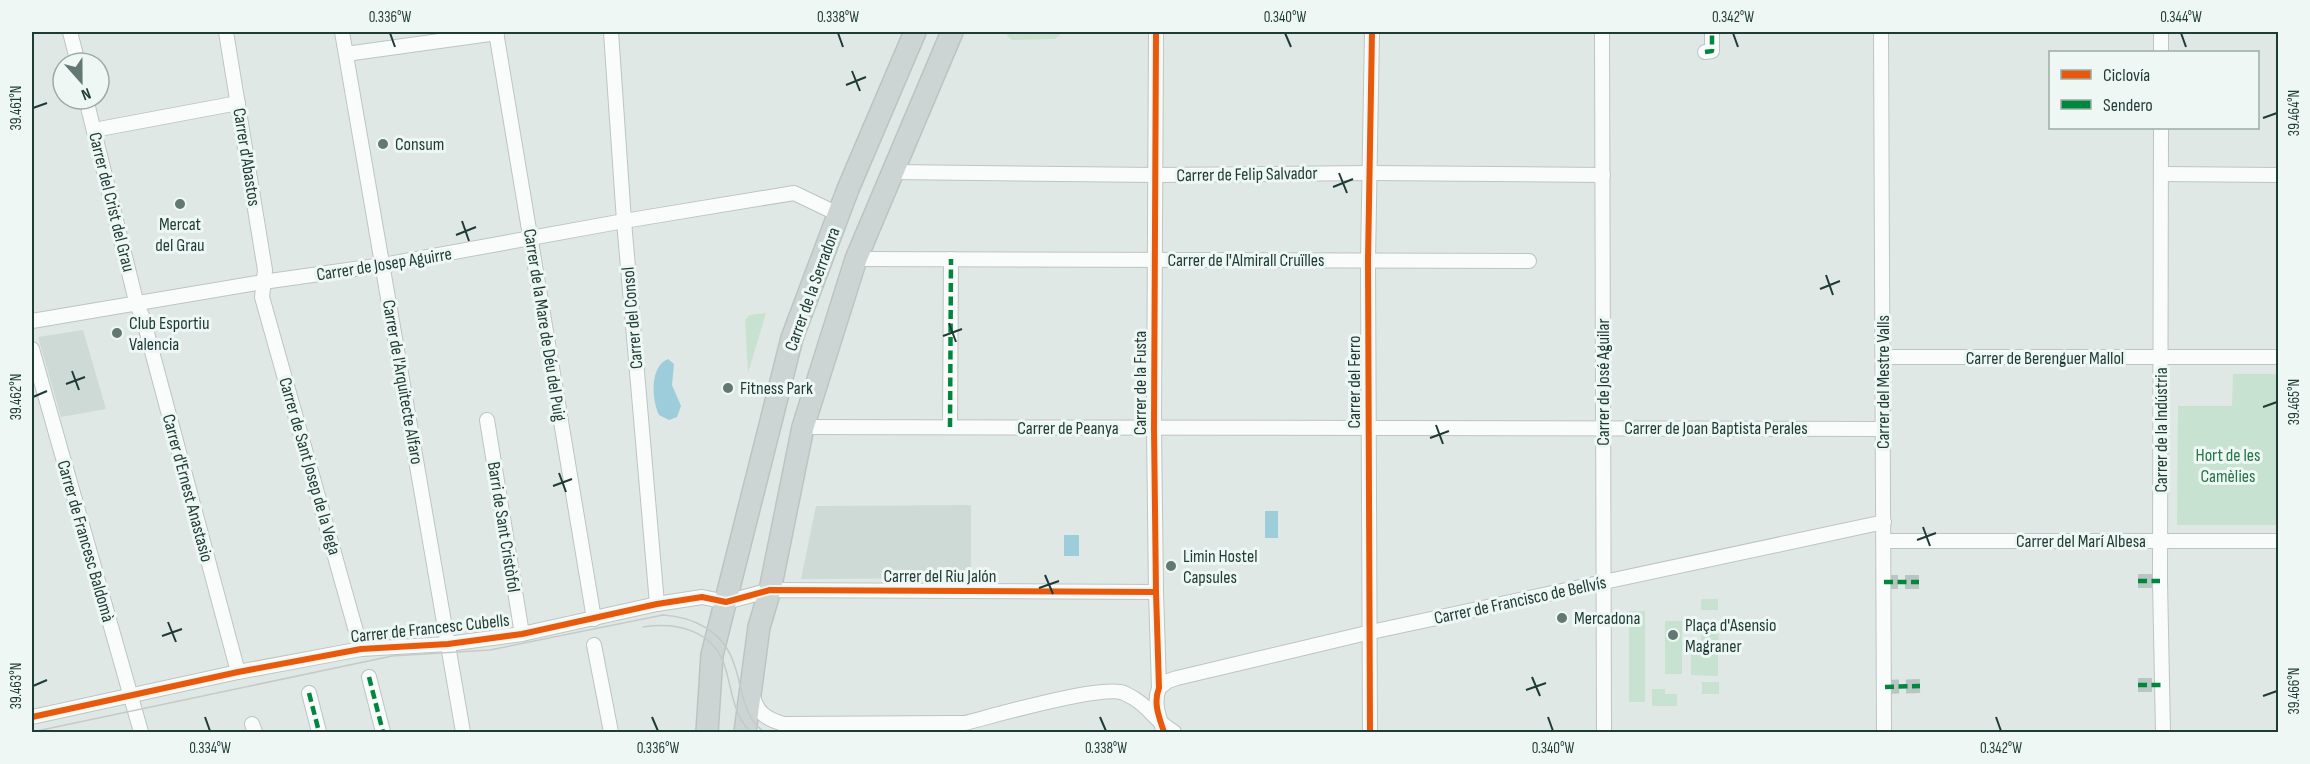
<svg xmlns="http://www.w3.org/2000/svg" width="2310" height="764" font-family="'Sofia Sans Condensed',sans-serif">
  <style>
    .built { fill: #cedad5 }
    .green { fill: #c8e2d2 }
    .water { fill: #9dcdda }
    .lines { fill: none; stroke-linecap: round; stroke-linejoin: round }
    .street-tunnel { stroke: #b9c5c2; stroke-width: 14; stroke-dasharray: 14 7; stroke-linecap: butt }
    .street-casing { stroke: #bdc5c2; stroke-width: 16 }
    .primary-casing { stroke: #bac5c2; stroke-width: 24 }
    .street { stroke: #fafcfb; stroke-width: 14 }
    .primary { stroke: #ccd5d3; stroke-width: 21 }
    .tram { stroke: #c5cac9; stroke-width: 1.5 }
    .quiet { stroke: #00873e; stroke-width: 4.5; stroke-dasharray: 9 4.5; stroke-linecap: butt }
    .cycleway-casing { stroke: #eef7f3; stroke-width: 10 }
    .cycleway { stroke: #e8590c; stroke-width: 6 }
    .ticks { fill: none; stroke: #1e3b36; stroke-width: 2 }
    .poi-dot { fill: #627873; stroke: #eef7f3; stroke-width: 2 }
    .labels { text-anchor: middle; stroke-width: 6; stroke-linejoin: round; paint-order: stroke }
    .poi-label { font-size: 18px; fill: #1e3b36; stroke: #eef7f3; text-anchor: start }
    .street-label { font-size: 18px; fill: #1e3b36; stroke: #eef7f3 }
    .park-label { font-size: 18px; fill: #25754b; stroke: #eef7f3 }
    .neatline { fill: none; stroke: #1e3b36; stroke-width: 2 }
    .ticks-label { font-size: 15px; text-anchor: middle; fill: #1e3b36 }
  </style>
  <rect width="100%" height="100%" fill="#e0e8e5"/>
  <g class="built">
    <path d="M 83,330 L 106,409 L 61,417 L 38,337 Z"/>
    <path d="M 971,505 L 971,578 L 801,579 L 816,506 Z"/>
  </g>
  <g class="green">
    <path d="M 1006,32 L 1060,32 L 1060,35 L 1055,39 L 1012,40 L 1008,37 Z"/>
    <path d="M 766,313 L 748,373 L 745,320 L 749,315 Z"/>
    <path d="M 2233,374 L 2278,374 L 2278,525 L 2177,525 L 2178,406 L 2232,406 Z"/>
    <rect x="1701" y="599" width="17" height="11"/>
    <rect x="1629" y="611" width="16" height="91"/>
    <rect x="1665" y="621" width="17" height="53"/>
    <path d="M 1701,622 L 1718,622 L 1719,648 L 1701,648 Z"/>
    <path d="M 1691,653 L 1718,653 L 1718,676 L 1691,675 Z"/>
    <rect x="1702" y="682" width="17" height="12"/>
    <path d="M 1652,689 L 1665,689 L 1665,694 L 1677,694 L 1677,706 L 1652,706 Z"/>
  </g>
  <g class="water">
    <path d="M 668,359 L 674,364 L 672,385 L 681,406 L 677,417 L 669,420 L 659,415 C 652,400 649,367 668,359 Z"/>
    <rect x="1265" y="511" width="13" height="27"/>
    <rect x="1064" y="535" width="15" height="21"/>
  </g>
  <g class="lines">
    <g class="street-tunnel">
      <path d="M 2138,581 L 2160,581"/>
      <path d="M 1884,582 L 1919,582"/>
      <path d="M 2138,685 L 2161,685"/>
      <path d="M 1885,687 L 1920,686"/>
    </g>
    <g class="street-casing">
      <g id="street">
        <path d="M 70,32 L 78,63"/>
        <path d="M 226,32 L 265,270 L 262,297 L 361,649"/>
        <path d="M 342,32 L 463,732"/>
        <path d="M 496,32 L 594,619"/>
        <path d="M 611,32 L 624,221 L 657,604"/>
        <path d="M 1156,32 L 1154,428 L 1156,592 L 1159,688 C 1153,703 1159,717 1164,732"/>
        <path d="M 1602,32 L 1604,732"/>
        <path d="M 1881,32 L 1884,732"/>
        <path d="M 2161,32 L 2161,52"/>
        <path d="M 1705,52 L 1712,51 L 1712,32"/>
        <path d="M 346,54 L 497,33"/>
        <path d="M 86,99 L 137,305 L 143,318 L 238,672"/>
        <path d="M 2161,128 L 2160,581 L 2163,732"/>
        <path d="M 94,130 L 238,103"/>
        <path d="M 892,172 L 1156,175 L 1370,173 L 1603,175"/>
        <path d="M 2161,174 L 2278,175"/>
        <path d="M 856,259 L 1529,261"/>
        <path d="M 32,321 L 263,282 L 383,265 L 624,221 L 794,193 L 838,214"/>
        <path d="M 32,349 L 141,732"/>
        <path d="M 1883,357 L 2278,357"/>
        <path d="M 487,420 L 522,634"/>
        <path d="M 803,427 L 1883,429"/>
        <path d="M 950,427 L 951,259"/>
        <path d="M 1884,541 L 2278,541"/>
        <path d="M 594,645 L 611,732"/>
        <path d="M 369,677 L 383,732"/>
        <path d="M 1159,688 L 1168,681 L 1177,678 L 1371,632 L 1884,522"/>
        <path d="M 309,693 L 319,732"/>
        <path d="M 752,694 C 757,713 766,719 784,724 L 953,723 L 965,723 C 993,716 1102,684 1124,693 C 1149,704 1153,720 1174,732"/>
        <path d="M 32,717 L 238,672 L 361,649 L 448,644 L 522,634 L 657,604 L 702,597 L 726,602 L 770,590 L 1156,592"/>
        <path d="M 252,724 L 255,732"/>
        <path d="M 1370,732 L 1368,260 L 1372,32"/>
      </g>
    </g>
    <g class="primary-casing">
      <g id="primary">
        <path d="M 707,732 L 712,655 L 792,338 L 848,189 L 915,32"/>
        <path d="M 745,732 L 759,627 L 770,590 L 803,427 L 856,259 L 952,32"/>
      </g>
    </g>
    <use href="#street" class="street"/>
    <use href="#primary" class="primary"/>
    <g class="tram">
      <path d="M 643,627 C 676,622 712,630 724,664 C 733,690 731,710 750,732"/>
      <path d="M 32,732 L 392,656 L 490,650 L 663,615 C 694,617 722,631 733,661 C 743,686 741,715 764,732"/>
    </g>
    <g class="quiet">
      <path d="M 1705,52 L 1712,51 L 1712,32"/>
      <path d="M 950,427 L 951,259"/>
      <path d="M 2138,581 L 2160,581"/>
      <path d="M 1884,582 L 1919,582"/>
      <path d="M 369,677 L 383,732"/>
      <path d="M 2138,685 L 2161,685"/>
      <path d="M 1885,687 L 1920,686"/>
      <path d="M 309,693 L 319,732"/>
    </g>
    <g class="cycleway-casing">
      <g id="cycleway">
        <path d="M 1156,32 L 1154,428 L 1156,592 L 1159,688 C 1153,703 1159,717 1164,732"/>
        <path d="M 32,717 L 238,672 L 361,649 L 448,644 L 522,634 L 657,604 L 702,597 L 726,602 L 770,590 L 1156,592"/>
        <path d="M 1370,732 L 1368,260 L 1372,32"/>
      </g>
    </g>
    <use href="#cycleway" class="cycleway"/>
  </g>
  <path class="ticks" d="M 390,33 L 395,47M 838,33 L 843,47M 1285,33 L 1291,47M 1733,33 L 1738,47M 2181,33 L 2186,47M 852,71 L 860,91M 846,85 L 866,77M 33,108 L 47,103M 2263,118 L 2277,113M 1339,173 L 1347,193M 1333,187 L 1353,179M 462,221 L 469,241M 456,235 L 476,227M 1826,275 L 1833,295M 1820,289 L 1840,281M 949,323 L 956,342M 943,336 L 962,329M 72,371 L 79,390M 66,384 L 85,377M 33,397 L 47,391M 2263,407 L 2277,402M 1436,425 L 1443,444M 1430,438 L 1449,431M 559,473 L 566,492M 553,486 L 572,479M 1923,527 L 1930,546M 1917,540 L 1936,533M 1045,575 L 1053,594M 1039,588 L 1059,581M 168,622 L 176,642M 162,636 L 182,629M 1532,677 L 1540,696M 33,686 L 47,680M 1526,690 L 1546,683M 2263,696 L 2277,691M 205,717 L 210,731M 652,717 L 658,731M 1100,717 L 1106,731M 1548,717 L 1553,731M 1996,717 L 2001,731"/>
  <g class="poi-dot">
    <circle cx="383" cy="144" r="6"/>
    <circle cx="180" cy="204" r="6"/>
    <circle cx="117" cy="333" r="6"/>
    <circle cx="728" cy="388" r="6"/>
    <circle cx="1171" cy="566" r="6"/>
    <circle cx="1562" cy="618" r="6"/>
    <circle cx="1673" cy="635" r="6"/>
  </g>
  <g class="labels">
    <g class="poi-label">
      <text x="395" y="150">Consum</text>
      <text x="180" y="230" text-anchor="middle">Mercat<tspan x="180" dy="21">del Grau</tspan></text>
      <text x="129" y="329">Club Esportiu<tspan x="129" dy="21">Valencia</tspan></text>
      <text x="740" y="394">Fitness Park</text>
      <text x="1183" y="562">Limin Hostel<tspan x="1183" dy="21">Capsules</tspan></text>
      <text x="1574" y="624">Mercadona</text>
      <text x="1685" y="631">Plaça d'Asensio<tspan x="1685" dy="21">Magraner</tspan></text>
    </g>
    <g class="street-label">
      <text transform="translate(247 157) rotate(81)" y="6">Carrer d'Abastos</text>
      <text transform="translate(1247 174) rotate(-1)" y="6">Carrer de Felip Salvador</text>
      <text transform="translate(112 202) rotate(76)" y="6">Carrer del Crist del Grau</text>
      <text x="1246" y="266">Carrer de l'Almirall Cruïlles</text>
      <text transform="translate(384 264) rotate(-9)" y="6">Carrer de Josep Aguirre</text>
      <text transform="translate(812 289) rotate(-70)" y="6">Carrer de la Serradora</text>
      <text transform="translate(632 318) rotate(-95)" y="6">Carrer del Consol</text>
      <text transform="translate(545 325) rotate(81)" y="6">Carrer de la Mare de Déu del Puig</text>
      <text x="2045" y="364">Carrer de Berenguer Mallol</text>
      <text transform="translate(403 382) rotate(80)" y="6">Carrer de l'Arquitecte Alfaro</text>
      <text transform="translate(1354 382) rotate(-90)" y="6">Carrer del Ferro</text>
      <text transform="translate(1603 382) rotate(-90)" y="6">Carrer de José Aguilar</text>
      <text transform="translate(1883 382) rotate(-90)" y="6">Carrer del Mestre Valls</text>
      <text transform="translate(1140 383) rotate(-90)" y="6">Carrer de la Fusta</text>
      <text x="1068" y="434">Carrer de Peanya</text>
      <text x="1716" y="434">Carrer de Joan Baptista Perales</text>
      <text transform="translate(2161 430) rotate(-90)" y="6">Carrer de la Indústria</text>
      <text transform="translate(310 466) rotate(74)" y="6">Carrer de Sant Josep de la Vega</text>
      <text transform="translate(188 488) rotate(75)" y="6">Carrer d'Ernest Anastasio</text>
      <text transform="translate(504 527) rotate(81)" y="6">Barri de Sant Cristòfol</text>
      <text transform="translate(86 541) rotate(74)" y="6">Carrer de Francesc Baldomà</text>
      <text x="2081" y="547">Carrer del Marí Albesa</text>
      <text x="940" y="582">Carrer del Riu Jalón</text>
      <text transform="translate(1520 600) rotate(-12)" y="6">Carrer de Francisco de Bellvís</text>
      <text transform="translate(430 628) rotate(-6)" y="6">Carrer de Francesc Cubells</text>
    </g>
    <g class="park-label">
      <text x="2228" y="461">Hort de les<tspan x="2228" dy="21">Camèlies</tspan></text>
    </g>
  </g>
  <rect width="2310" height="764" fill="none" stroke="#eef7f3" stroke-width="66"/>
  <rect x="2049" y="51" width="210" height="78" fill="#eef7f3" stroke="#9baca7" stroke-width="1.5"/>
  <rect x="2061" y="70" width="30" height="9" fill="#e8590c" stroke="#9baca7" stroke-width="1.5"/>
  <text x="2103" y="81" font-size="18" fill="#1e3b36">Ciclovía</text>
  <rect x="2061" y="100" width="30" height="9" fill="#00873e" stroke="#9baca7" stroke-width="1.5"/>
  <text x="2103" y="111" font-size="18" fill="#1e3b36">Sendero</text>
  <g transform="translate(81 81) rotate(159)"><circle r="28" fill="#eef7f3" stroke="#9baca7" stroke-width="1.5"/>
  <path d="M0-4.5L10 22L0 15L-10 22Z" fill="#627873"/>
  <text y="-9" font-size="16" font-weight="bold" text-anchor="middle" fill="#1e3b36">N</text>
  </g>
  <rect x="33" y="33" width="2244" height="698" class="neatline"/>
  <g class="ticks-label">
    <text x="390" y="22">0.336°W</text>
    <text x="838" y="22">0.338°W</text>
    <text x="1285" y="22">0.340°W</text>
    <text x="1733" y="22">0.342°W</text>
    <text x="2181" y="22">0.344°W</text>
    <text transform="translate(16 108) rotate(-90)" y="5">39.461°N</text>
    <text transform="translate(2294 113) rotate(-90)" y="5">39.464°N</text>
    <text transform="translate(16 397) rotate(-90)" y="5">39.462°N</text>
    <text transform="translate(2294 402) rotate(-90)" y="5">39.465°N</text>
    <text transform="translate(16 686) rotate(-90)" y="5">39.463°N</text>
    <text transform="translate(2294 691) rotate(-90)" y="5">39.466°N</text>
    <text x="210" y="753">0.334°W</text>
    <text x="658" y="753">0.336°W</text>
    <text x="1106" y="753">0.338°W</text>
    <text x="1553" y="753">0.340°W</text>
    <text x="2001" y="753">0.342°W</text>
  </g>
</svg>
